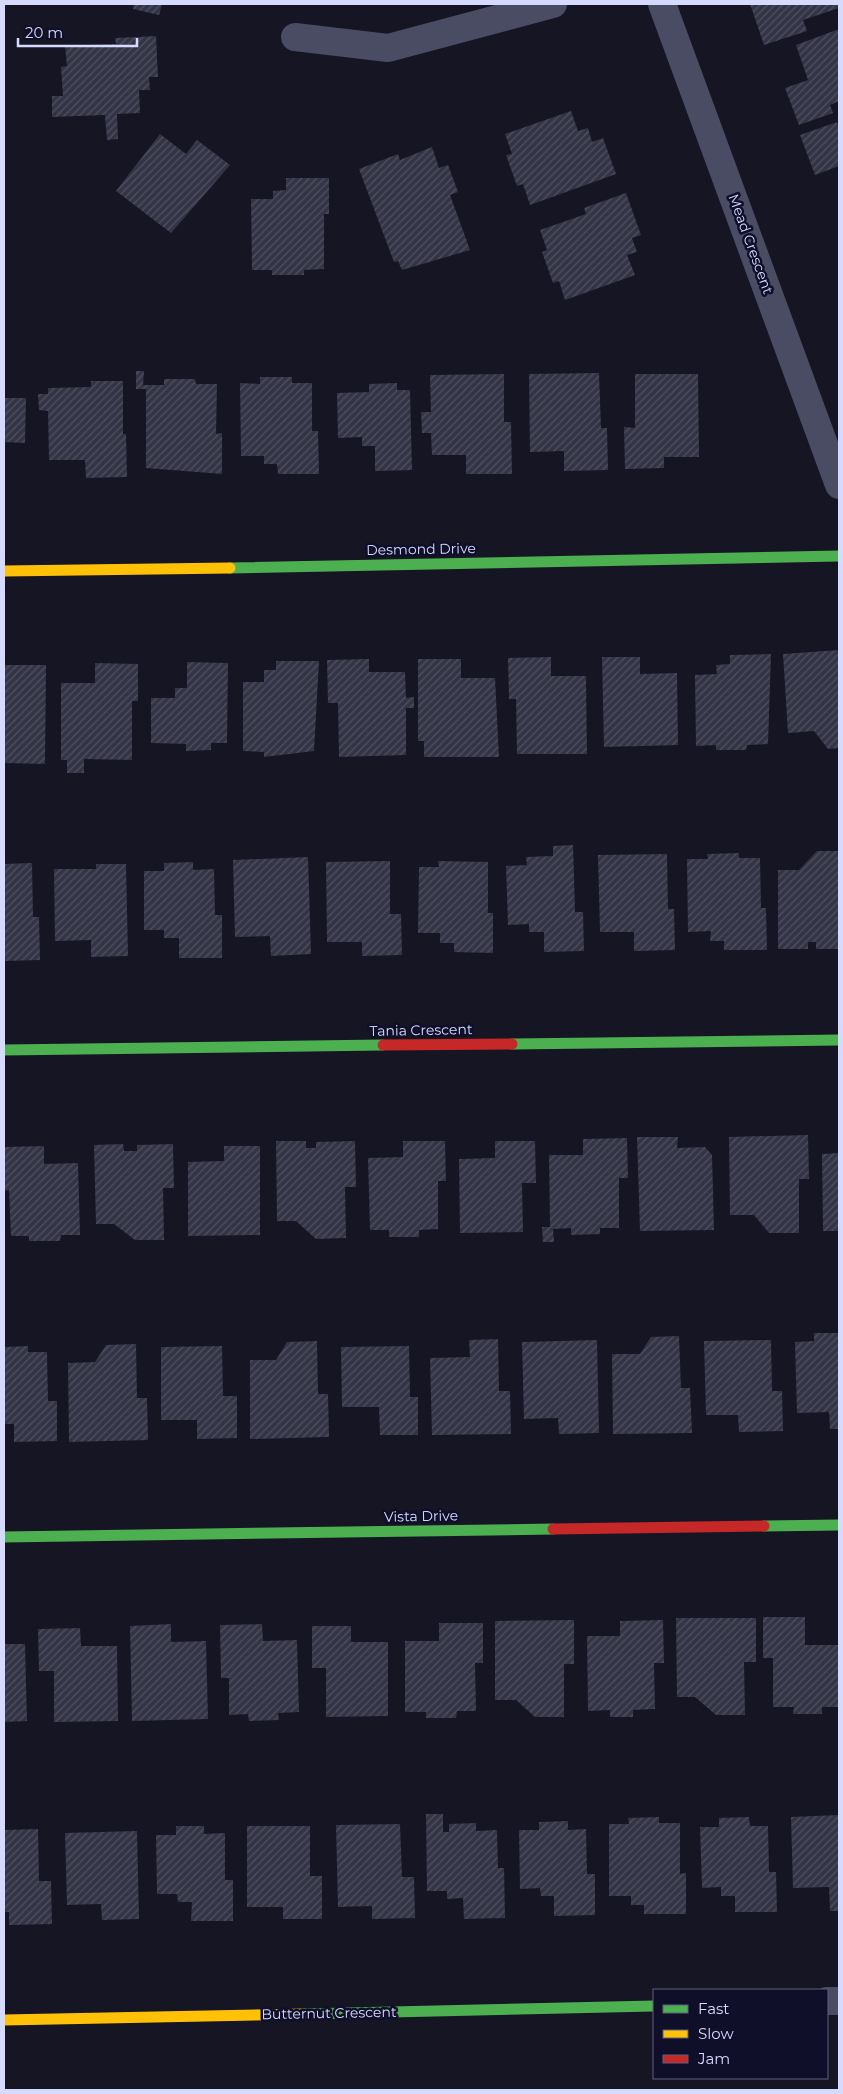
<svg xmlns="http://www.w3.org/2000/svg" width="843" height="2094" font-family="Montserrat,sans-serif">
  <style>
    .building { fill: url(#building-hatch) }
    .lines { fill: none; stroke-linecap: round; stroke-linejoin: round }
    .street { stroke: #4a4c64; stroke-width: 28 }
    .fast { stroke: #4caf50; stroke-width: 11 }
    .slow { stroke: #ffc107; stroke-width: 11 }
    .jam { stroke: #c62828; stroke-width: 11 }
    .labels { text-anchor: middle; stroke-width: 5; stroke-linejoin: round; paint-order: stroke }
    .street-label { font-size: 14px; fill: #d7daff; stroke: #0f0f29 }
  </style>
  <defs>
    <pattern id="building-hatch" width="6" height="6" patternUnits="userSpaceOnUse" patternTransform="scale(1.25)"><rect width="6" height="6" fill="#333445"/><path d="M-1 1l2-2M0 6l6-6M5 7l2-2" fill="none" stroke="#505161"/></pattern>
  </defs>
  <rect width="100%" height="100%" fill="#151523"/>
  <g class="building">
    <path d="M 134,4 L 162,4 L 159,15 L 133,9 Z"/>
    <path d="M 750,4 L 839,4 L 839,8 L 803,20 L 807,31 L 764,45 Z"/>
    <path d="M 839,29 L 839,101 L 830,105 L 833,113 L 799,125 L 785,88 L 808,80 L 796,45 Z"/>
    <path d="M 156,36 L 158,77 L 149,77 L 150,90 L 139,90 L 140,113 L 117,114 L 118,139 L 107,140 L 105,115 L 52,117 L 52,96 L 63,96 L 61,67 L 67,66 L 65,46 L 116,44 L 115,38 Z"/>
    <path d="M 571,111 L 578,131 L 588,128 L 592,142 L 603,138 L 616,174 L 530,205 L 523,184 L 517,186 L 506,155 L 512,154 L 505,134 Z"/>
    <path d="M 837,122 L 839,127 L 839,166 L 815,175 L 800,135 Z"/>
    <path d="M 160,134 L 186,154 L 197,140 L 230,165 L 171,233 L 116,191 Z"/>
    <path d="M 432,147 L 439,168 L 448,165 L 458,192 L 450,195 L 470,250 L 402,270 L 398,261 L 394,262 L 359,169 L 398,154 L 400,160 Z"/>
    <path d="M 286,178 L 329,178 L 329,214 L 324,214 L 324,269 L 304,270 L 304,275 L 272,275 L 272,270 L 252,270 L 251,199 L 273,199 L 273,191 L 286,190 Z"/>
    <path d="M 626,193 L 641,235 L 632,238 L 637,252 L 627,255 L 635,275 L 565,300 L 559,281 L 553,283 L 542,252 L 547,250 L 540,230 L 586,214 L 584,208 Z"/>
    <path d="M 136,371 L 144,371 L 143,385 L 164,385 L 164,379 L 195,379 L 196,384 L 217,384 L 216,434 L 222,433 L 222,474 L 146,468 L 146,389 L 136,389 Z"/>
    <path d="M 599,373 L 601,428 L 607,428 L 608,470 L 564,471 L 564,451 L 530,452 L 529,374 Z"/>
    <path d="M 504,374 L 504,422 L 511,422 L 512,474 L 466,474 L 466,455 L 432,455 L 431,433 L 422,433 L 421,412 L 431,412 L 430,375 Z"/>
    <path d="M 635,374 L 698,374 L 699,457 L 664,457 L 664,468 L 625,469 L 624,427 L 635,428 Z"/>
    <path d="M 260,377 L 292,377 L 292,383 L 312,383 L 312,431 L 318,431 L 319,474 L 278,474 L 277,464 L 264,464 L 264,456 L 241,456 L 240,383 L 260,384 Z"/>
    <path d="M 91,381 L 123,381 L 123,434 L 126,434 L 127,477 L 86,478 L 85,460 L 49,460 L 48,411 L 39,410 L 38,394 L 48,394 L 48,388 L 91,387 Z"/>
    <path d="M 397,383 L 397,390 L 410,390 L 412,470 L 375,471 L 375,446 L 362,446 L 362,437 L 338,438 L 337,393 L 369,392 L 369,384 Z"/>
    <path d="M 4,398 L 26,398 L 25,443 L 4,442 Z"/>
    <path d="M 839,650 L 839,748 L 828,749 L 814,731 L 788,733 L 783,654 Z"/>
    <path d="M 771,654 L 768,744 L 747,745 L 746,750 L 716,750 L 716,745 L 696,746 L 695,675 L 717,674 L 716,665 L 730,664 L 730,655 Z"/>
    <path d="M 551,657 L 551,676 L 586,676 L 587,754 L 517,754 L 516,699 L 509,699 L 508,658 Z"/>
    <path d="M 602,657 L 640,657 L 640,674 L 677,673 L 678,745 L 604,747 Z"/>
    <path d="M 369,659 L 369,672 L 405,672 L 406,698 L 414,697 L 414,708 L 406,708 L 406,755 L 339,757 L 338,703 L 328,703 L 327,660 Z"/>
    <path d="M 418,659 L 461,659 L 461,678 L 495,678 L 499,757 L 424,757 L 424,741 L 418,741 Z"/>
    <path d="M 276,661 L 319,661 L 314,751 L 264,757 L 264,752 L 243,751 L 243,682 L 264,682 L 264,670 L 276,670 Z"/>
    <path d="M 187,662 L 228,663 L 227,743 L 211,743 L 211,750 L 186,751 L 186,744 L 151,743 L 151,698 L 175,698 L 175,688 L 187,688 Z"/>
    <path d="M 95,663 L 138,664 L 138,701 L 132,701 L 132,760 L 84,759 L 84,773 L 67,773 L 67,760 L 61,760 L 61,683 L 95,683 Z"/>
    <path d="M 4,665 L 46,665 L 45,764 L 4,763 Z"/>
    <path d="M 573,845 L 575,912 L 583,912 L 584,951 L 544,952 L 544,932 L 529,932 L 529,924 L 508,925 L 506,866 L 527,865 L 526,857 L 553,856 L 553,846 Z"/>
    <path d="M 817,851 L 839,851 L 839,949 L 816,949 L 816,942 L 808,942 L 808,949 L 778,949 L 778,870 L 799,870 Z"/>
    <path d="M 739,853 L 739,858 L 760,858 L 761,908 L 766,908 L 767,950 L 724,950 L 724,941 L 710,941 L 711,931 L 688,932 L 687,859 L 708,859 L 707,854 Z"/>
    <path d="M 667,854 L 668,909 L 674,909 L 675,950 L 634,951 L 634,932 L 600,932 L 598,855 Z"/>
    <path d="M 308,857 L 311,954 L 271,956 L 270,936 L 235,937 L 233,860 Z"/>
    <path d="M 390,861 L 390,914 L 401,914 L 402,955 L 362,956 L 362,942 L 327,942 L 326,862 Z"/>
    <path d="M 438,861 L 488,862 L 488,913 L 493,913 L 493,953 L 454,952 L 454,943 L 440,943 L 440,933 L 418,933 L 419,867 L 439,867 Z"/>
    <path d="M 193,862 L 193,870 L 214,869 L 215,915 L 222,915 L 222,958 L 179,958 L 179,938 L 164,938 L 164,930 L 144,930 L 144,871 L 164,871 L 164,863 Z"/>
    <path d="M 32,863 L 33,917 L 39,917 L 40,960 L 4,961 L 4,864 Z"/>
    <path d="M 96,864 L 126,864 L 128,956 L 91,957 L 91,940 L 55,941 L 54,869 L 96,869 Z"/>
    <path d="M 808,1135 L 809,1179 L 799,1179 L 799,1233 L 769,1233 L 754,1215 L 730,1215 L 729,1137 Z"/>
    <path d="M 637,1137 L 678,1137 L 677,1148 L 705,1147 L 712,1155 L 714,1230 L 640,1231 Z"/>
    <path d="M 627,1138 L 628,1178 L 619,1178 L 619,1228 L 600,1228 L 600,1234 L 571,1235 L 571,1228 L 553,1229 L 554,1242 L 543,1242 L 542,1227 L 550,1227 L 549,1155 L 583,1155 L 583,1139 Z"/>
    <path d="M 276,1141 L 306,1141 L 306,1148 L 316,1148 L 316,1142 L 355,1141 L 356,1187 L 345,1187 L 346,1238 L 316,1239 L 296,1221 L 277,1221 Z"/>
    <path d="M 403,1141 L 445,1141 L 446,1181 L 438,1181 L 438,1229 L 419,1230 L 419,1237 L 389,1237 L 389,1230 L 370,1230 L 368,1158 L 403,1157 Z"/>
    <path d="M 495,1141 L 535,1141 L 536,1183 L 522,1183 L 523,1232 L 460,1233 L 459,1159 L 495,1158 Z"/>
    <path d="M 123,1144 L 124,1151 L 137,1151 L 137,1145 L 173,1144 L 174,1188 L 163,1188 L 164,1240 L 135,1240 L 114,1224 L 96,1224 L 94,1145 Z"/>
    <path d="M 44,1146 L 44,1164 L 78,1163 L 80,1235 L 61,1235 L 60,1241 L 29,1241 L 29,1236 L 11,1236 L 9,1190 L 4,1191 L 4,1147 Z"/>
    <path d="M 224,1146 L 260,1146 L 260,1235 L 188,1236 L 188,1162 L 224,1161 Z"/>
    <path d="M 839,1153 L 839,1231 L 823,1231 L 822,1154 Z"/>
    <path d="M 814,1333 L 839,1333 L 839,1429 L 830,1429 L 829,1412 L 797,1413 L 795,1342 L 814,1341 Z"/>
    <path d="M 679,1336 L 681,1388 L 690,1388 L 692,1433 L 613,1434 L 612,1354 L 640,1354 L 651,1337 Z"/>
    <path d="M 498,1339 L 499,1391 L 510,1391 L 511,1434 L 432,1435 L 430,1358 L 470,1357 L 469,1340 Z"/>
    <path d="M 597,1340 L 599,1433 L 559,1434 L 558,1418 L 524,1419 L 522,1342 Z"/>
    <path d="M 771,1340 L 772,1391 L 782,1391 L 783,1431 L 739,1432 L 738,1415 L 706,1415 L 704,1341 Z"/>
    <path d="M 317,1341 L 318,1394 L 328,1394 L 329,1437 L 250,1439 L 250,1360 L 276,1360 L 287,1342 Z"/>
    <path d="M 136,1344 L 137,1398 L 147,1398 L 148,1440 L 69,1442 L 68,1363 L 95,1362 L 106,1345 Z"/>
    <path d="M 28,1346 L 28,1352 L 47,1352 L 48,1401 L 57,1401 L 57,1441 L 14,1442 L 14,1424 L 4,1424 L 4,1347 Z"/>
    <path d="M 222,1346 L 223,1396 L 237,1396 L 237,1438 L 197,1439 L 197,1420 L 161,1420 L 161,1347 Z"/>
    <path d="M 409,1346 L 410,1397 L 418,1397 L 418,1435 L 380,1435 L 379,1407 L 342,1407 L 341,1347 Z"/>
    <path d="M 763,1617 L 805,1617 L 805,1645 L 839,1645 L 839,1707 L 822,1707 L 822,1714 L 793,1714 L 794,1707 L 773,1707 L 773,1658 L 763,1658 Z"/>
    <path d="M 676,1618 L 756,1618 L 756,1662 L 744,1662 L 745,1715 L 716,1715 L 695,1697 L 677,1697 Z"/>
    <path d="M 574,1620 L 574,1664 L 564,1664 L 564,1717 L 535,1717 L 516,1700 L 495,1700 L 495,1621 Z"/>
    <path d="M 663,1620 L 664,1663 L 654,1663 L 655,1709 L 633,1710 L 633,1717 L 610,1717 L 610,1710 L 588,1711 L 587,1636 L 620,1636 L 620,1621 Z"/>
    <path d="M 439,1623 L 483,1623 L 483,1663 L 475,1663 L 476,1711 L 457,1711 L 456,1718 L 426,1718 L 426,1712 L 405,1712 L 405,1641 L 439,1641 Z"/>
    <path d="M 171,1624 L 171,1642 L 206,1641 L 208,1719 L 132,1721 L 130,1626 Z"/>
    <path d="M 262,1624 L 263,1641 L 297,1640 L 299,1712 L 278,1713 L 279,1720 L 249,1721 L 248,1714 L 229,1715 L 229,1678 L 221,1678 L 220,1625 Z"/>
    <path d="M 312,1626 L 351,1626 L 351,1642 L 388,1642 L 388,1716 L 326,1717 L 326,1668 L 312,1668 Z"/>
    <path d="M 80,1628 L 81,1646 L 117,1646 L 118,1721 L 54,1722 L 54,1671 L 39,1671 L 38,1629 Z"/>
    <path d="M 4,1644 L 25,1644 L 27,1721 L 4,1722 Z"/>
    <path d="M 426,1814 L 443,1814 L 443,1832 L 449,1832 L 449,1824 L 476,1823 L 476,1831 L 497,1830 L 498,1868 L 504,1868 L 505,1918 L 464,1919 L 463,1898 L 447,1899 L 447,1891 L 427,1891 Z"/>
    <path d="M 839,1815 L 839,1911 L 830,1911 L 829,1887 L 793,1888 L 791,1817 Z"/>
    <path d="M 659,1817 L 659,1823 L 680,1823 L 680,1874 L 686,1873 L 686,1914 L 644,1914 L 644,1905 L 631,1905 L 631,1896 L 609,1896 L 609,1824 L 629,1824 L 628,1818 Z"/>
    <path d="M 749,1817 L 750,1826 L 768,1826 L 769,1872 L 776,1872 L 777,1912 L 735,1912 L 735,1896 L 721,1896 L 721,1887 L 702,1888 L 700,1827 L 719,1827 L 719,1818 Z"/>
    <path d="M 568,1821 L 568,1830 L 586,1829 L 587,1874 L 595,1874 L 595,1915 L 554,1916 L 554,1896 L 541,1896 L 540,1888 L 520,1889 L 519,1830 L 539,1830 L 539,1822 Z"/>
    <path d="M 400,1824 L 402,1877 L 414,1877 L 415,1918 L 372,1919 L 372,1906 L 338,1907 L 336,1825 Z"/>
    <path d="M 176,1826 L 204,1826 L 204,1834 L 225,1833 L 225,1880 L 233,1880 L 233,1921 L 191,1921 L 192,1902 L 178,1902 L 177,1894 L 157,1894 L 156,1835 L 176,1835 Z"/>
    <path d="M 247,1826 L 310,1826 L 310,1876 L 322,1876 L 322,1919 L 283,1919 L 283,1907 L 247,1907 Z"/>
    <path d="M 38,1829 L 39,1881 L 51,1881 L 52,1924 L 9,1925 L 9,1912 L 4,1912 L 4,1830 Z"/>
    <path d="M 137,1831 L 139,1919 L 102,1920 L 101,1904 L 67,1905 L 65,1833 Z"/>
  </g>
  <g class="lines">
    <g class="street">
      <path d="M 662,4 L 839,485"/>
      <path d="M 295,37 L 388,48 L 553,4"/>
      <path d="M 827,2001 L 839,2001"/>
    </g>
    <g class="fast">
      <path d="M 230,568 L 839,556"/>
      <path d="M 512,1044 L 839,1040"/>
      <path d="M 4,1050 L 383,1045"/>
      <path d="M 764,1526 L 839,1525"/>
      <path d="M 4,1537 L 553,1529"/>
      <path d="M 305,2014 L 654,2006"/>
    </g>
    <g class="slow">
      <path d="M 4,571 L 230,568"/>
      <path d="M 4,2020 L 305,2014"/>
    </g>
    <g class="jam">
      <path d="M 383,1045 L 512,1044"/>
      <path d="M 553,1529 L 764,1526"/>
    </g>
  </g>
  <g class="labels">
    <g class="street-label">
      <text transform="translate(751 244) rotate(70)" y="5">Mead Crescent</text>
      <text transform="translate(421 549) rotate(-1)" y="5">Desmond Drive</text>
      <text transform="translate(421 1030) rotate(-1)" y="5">Tania Crescent</text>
      <text transform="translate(421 1516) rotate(-1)" y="5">Vista Drive</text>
      <text transform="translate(329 2013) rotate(-1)" y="5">Butternut Crescent</text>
    </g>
  </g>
  <rect width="843" height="2094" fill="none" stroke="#d7daff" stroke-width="10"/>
  <rect x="653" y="1989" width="175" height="90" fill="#0f0f29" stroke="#5f607f"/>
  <rect x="663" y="2005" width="25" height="8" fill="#4caf50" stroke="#5f607f"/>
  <text x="698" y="2014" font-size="15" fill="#d7daff">Fast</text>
  <rect x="663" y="2030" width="25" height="8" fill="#ffc107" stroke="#5f607f"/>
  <text x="698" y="2039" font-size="15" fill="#d7daff">Slow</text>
  <rect x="663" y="2055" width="25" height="8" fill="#c62828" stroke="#5f607f"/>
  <text x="698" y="2064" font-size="15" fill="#d7daff">Jam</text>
  <path d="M18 38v8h119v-8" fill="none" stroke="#d7daff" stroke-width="2.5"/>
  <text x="25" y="38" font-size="15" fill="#d7daff" stroke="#0f0f29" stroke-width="4" paint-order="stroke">20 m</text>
</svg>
